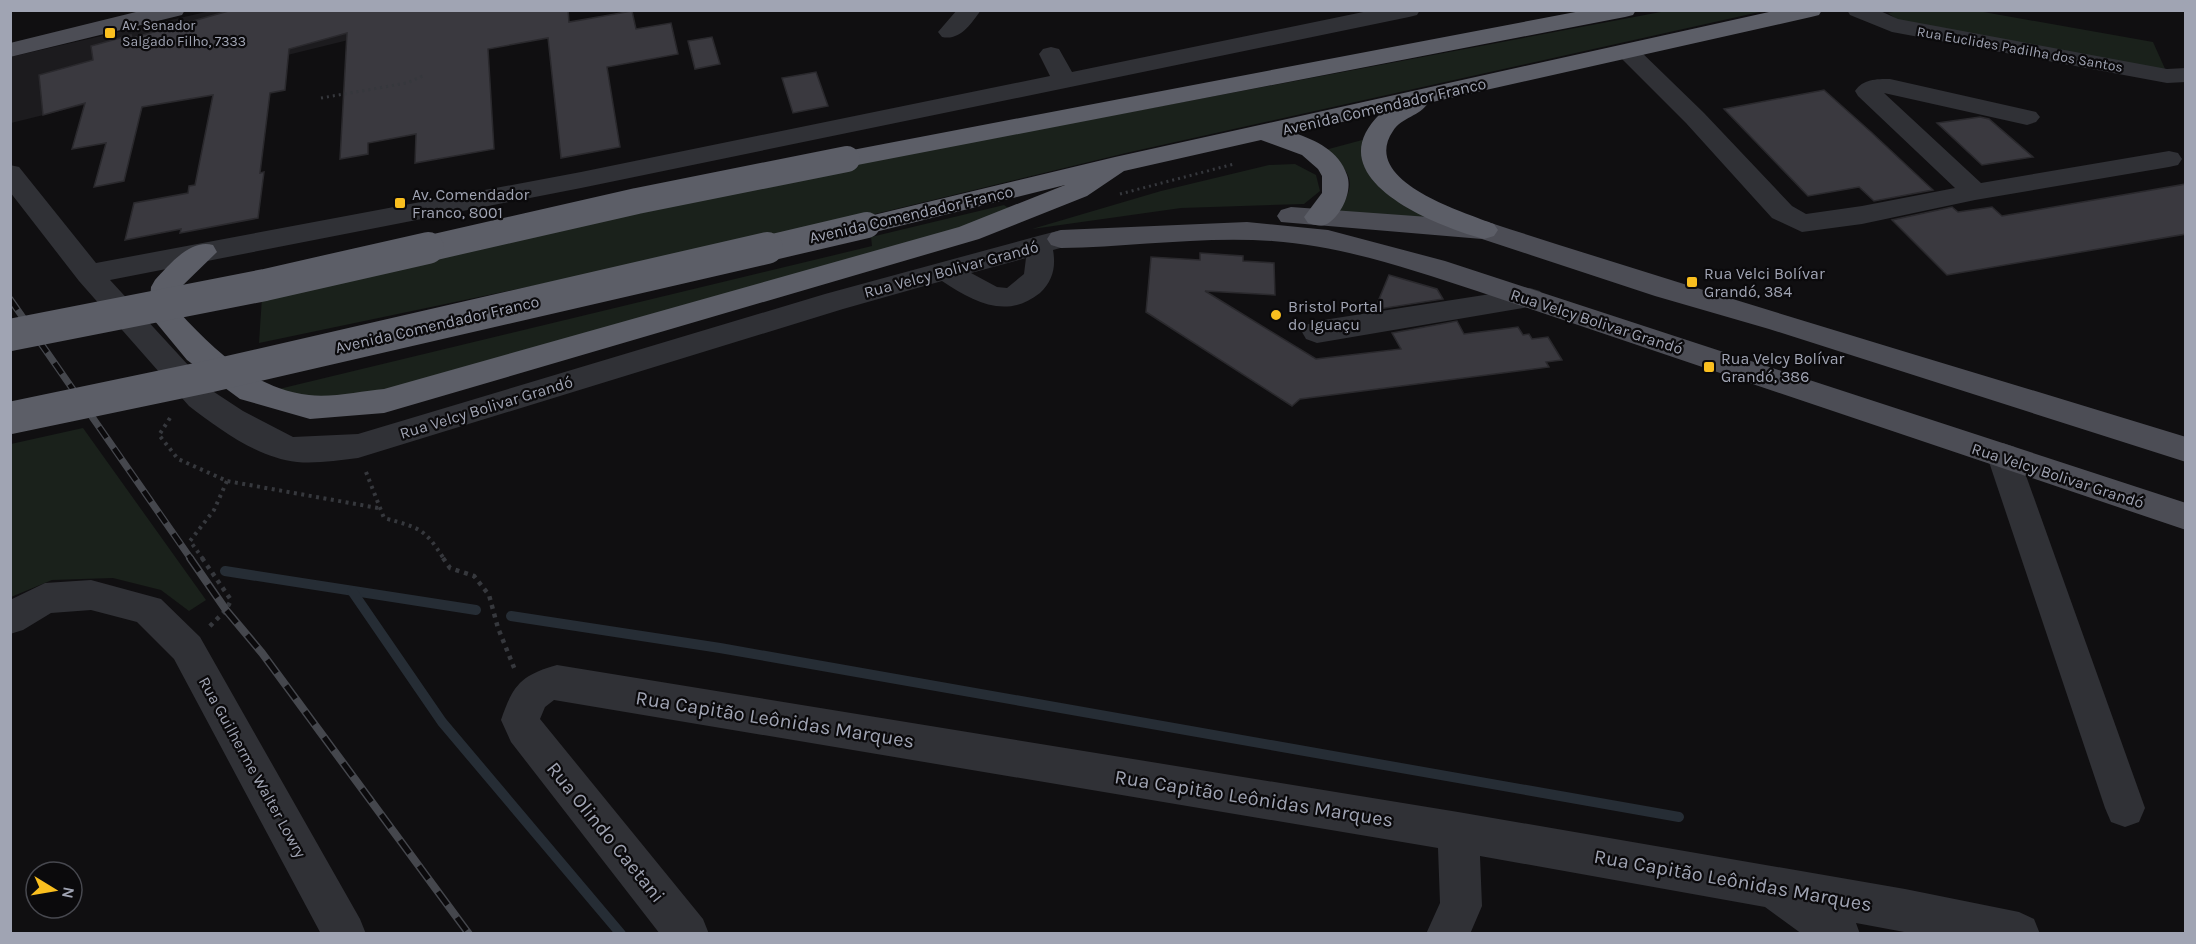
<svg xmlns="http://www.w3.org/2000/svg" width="2196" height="944" font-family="Karla,sans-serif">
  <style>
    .built { fill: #1c1b1e }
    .green { fill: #1a211b }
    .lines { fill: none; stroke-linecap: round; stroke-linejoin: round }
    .stream { stroke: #262d35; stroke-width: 10 }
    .building { fill: #3a393f; stroke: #2a292d; stroke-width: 1.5 }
    .path-far2 { stroke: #36383d; stroke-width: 3; stroke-dasharray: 2 4; stroke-linecap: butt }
    .path-far1 { stroke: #36383d; stroke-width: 4; stroke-dasharray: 3 4.5; stroke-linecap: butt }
    .path { stroke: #36383d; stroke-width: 4.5; stroke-dasharray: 4 5; stroke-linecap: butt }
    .minor { fill: #303136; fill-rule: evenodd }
    .major { fill: #4c4d55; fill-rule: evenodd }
    .highway { fill: #5c5e67; fill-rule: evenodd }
    .rail-far1-casing { stroke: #45474d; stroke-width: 7 }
    .rail-casing { stroke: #45474d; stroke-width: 8 }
    .rail-far1 { stroke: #0b0a0c; stroke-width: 4.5; stroke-dasharray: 13; stroke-linecap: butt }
    .rail { stroke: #0b0a0c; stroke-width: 5; stroke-dasharray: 16; stroke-linecap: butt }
    .highway-bridge-far1 { stroke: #5c5e67; stroke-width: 26 }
    .highway-bridge { stroke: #5c5e67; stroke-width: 32 }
    .poi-dot { fill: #fabf1f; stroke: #0b0a0c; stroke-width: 2 }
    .labels { text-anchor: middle; stroke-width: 4.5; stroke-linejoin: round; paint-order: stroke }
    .far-poi-label { font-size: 14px; fill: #a0a4b3; stroke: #0b0a0c; text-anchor: start }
    .far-street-label { font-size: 14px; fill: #a0a4b3; stroke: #0b0a0c }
    .street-label { font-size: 16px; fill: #a0a4b3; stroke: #0b0a0c }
    .poi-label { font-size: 16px; fill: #a0a4b3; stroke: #0b0a0c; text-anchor: start }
    .near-street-label { font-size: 20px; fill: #a0a4b3; stroke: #0b0a0c }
  </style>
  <rect width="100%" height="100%" fill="#100f11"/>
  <path class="built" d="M 210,11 L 466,11 L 11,123 L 10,57 Z"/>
  <g class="green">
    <path d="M 1904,10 L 1978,11 L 2153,42 L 2166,71 L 1899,21 L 1888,13 Z"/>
    <path d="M 1666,11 L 1764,11 L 1126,153 L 871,215 L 259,343 L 262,297 L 844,166 Z"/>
    <path d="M 1366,139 L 1422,214 L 1430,221 L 1336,214 C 1359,183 1352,173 1325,150 Z"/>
    <path d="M 1295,164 L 1316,175 L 1320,191 L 1304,204 L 1181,208 L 1032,229 L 1161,191 L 1269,165 Z"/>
    <path d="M 1004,205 L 1010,209 L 966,226 L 408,387 L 331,404 L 279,389 L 872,246 L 871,237 Z"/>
    <path d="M 83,428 L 206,600 L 189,611 L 161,590 L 113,578 L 52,580 L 11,597 L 11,444 Z"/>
  </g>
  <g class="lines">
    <g class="stream">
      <path d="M 225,571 L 476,610"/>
      <path d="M 352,591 L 442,722 L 621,934"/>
      <path d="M 511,616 L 720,648 L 1679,817"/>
    </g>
  </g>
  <g class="building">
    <path d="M 232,10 L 568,10 L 569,22 L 632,11 L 636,29 L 671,23 L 678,54 L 607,67 L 620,147 L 561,158 L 548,38 L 488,49 L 494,149 L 415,163 L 416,134 L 368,143 L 368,154 L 340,159 L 347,33 L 289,49 L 285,90 L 270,93 L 260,173 L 264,172 L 258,218 L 180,233 L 181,229 L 125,240 L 134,203 L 188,193 L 189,186 L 195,185 L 213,95 L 142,107 L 124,181 L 94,187 L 106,143 L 72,149 L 85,103 L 43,115 L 39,75 L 93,60 L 91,46 L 131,35 L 132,38 Z"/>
    <path d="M 712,37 L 720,64 L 695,69 L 688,41 Z"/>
    <path d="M 816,72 L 828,106 L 793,113 L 782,78 Z"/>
    <path d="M 1824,90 L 1871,132 L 1933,190 L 1874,201 L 1859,187 L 1808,196 L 1724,109 Z"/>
    <path d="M 1980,117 L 1989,119 L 2033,157 L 1982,165 L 1937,123 Z"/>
    <path d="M 2186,184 L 2186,234 L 1947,275 L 1892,220 L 1952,207 L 1958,212 L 1992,207 L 2002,216 Z"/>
    <path d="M 1200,253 L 1243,256 L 1243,261 L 1274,263 L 1275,295 L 1205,291 L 1316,359 L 1401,349 L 1392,333 L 1457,321 L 1464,334 L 1518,327 L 1523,335 L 1529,334 L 1532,339 L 1548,337 L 1562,360 L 1546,362 L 1549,367 L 1300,399 L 1292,406 L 1146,312 L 1151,257 L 1200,260 Z"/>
    <path d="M 1389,275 L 1437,289 L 1443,299 L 1379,309 L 1377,304 Z"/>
  </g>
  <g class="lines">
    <g class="path-far2">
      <path d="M 321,98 L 407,83 L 425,75"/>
      <path d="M 1120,194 L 1234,164"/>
    </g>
    <g class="path-far1">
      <path d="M 170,418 L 159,435 L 178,459 L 227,481 L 378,508"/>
      <path d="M 366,472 L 384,518 C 420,528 424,528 444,559"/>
      <path d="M 203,559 L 190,541 L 214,510 L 227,481"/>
    </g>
    <g class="path">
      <path d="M 202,558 L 231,600 L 226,610 L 209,627"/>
      <path d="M 443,558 L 450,568 L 474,576 L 489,595 L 498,628 L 515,670"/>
    </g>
    <g class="minor">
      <path d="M 957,10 L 981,10 C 971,24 960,41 942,37 L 938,32 Z"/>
      <path d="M 1373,10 L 1420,10 L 1417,15 L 1409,17 L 581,188 L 110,280 L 211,390 L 243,411 L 293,437 L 358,434 L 825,294 L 1038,236 L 1061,230 L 1071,233 L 1075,239 L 1071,245 L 1053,250 C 1056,267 1053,281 1040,293 C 1006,320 974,302 942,281 L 843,309 L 358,458 C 338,460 317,464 297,462 C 258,458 219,429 189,406 L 79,281 L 10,192 L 10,165 L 19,167 L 96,263 L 581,172 L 1050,76 L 1039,54 L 1043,49 L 1051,47 L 1059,49 L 1072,72 ZM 1026,258 L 1024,274 L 1007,288 L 997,287 L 971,273 Z"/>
      <path d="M 1847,10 L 1878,10 L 1898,19 L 2167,69 L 2186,68 L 2186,82 L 2167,83 L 1892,32 L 1850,15 Z"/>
      <path d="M 1628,45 L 1636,47 L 1704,113 L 1792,206 L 1806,214 L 1862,206 L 1955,188 L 1858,96 L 1855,91 C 1863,79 1876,79 1890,79 L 2036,112 L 2040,117 L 2036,122 L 2027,125 L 1884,93 L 1981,183 L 2169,151 L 2178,153 L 2182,159 L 2178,165 L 2169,167 L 1975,200 L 1862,224 L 1802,232 L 1772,218 L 1686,123 L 1620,57 L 1616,52 L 1620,47 Z"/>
      <path d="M 1530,288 L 1540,291 L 1545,298 L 1540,305 L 1317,343 L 1306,339 L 1302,332 L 1306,325 L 1317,321 Z"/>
      <path d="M 2003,443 L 2015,447 L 2019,456 L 2145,808 L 2139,822 L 2125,827 L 2111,822 L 2105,808 L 1987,456 L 1991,447 Z"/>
      <path d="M 91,580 L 161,599 L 200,637 L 360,919 L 366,934 L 321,934 L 174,659 L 137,622 L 91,610 L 51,613 L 23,630 L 10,634 L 10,600 L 45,583 Z"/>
      <path d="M 557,665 L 1458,812 L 1905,889 L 2019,912 L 2034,919 L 2040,934 L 1915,934 L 1856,923 L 1860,934 L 1802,934 L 1765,907 L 1480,856 L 1482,906 L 1470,934 L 1426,934 L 1440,903 L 1438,848 L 554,700 L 545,707 L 540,719 L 703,919 L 709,934 L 660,934 L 511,742 L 501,720 C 513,685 521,675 557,665 Z"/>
    </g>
    <g class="major">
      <path d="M 144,10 L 185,10 L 182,15 L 10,57 L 10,43 Z"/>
      <path d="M 1291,207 L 1484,221 L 1494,224 C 1723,298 1955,366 2186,437 L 2186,462 L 1769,329 L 1655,296 L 1482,239 L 1281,222 L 1277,216 L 1281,210 Z"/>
      <path d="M 1247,222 L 1328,230 L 1445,261 L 2186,503 L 2186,530 L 1477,291 C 1410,269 1342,246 1272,241 C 1202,236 1131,247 1061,248 L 1051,245 L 1047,239 L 1051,233 L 1061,230 Z"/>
    </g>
    <g class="highway">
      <path d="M 1586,10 L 1636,10 L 1633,15 L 1625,17 L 847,167 L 838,165 L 834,159 L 838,153 L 847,151 Z"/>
      <path d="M 1778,10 L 1822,10 L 1819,15 L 1811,17 L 1428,103 C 1420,116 1402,117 1393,131 C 1359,181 1463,212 1494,224 L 1498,230 L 1494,236 L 1484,239 C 1436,226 1313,178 1381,113 L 1294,133 C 1316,140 1339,151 1347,175 C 1353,191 1341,216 1327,224 C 1320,227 1315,225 1308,223 L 1304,217 L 1322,193 L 1322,176 L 1318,169 L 1302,155 L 1261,140 L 1124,171 L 1087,196 L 979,239 L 384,413 L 310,419 L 240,399 L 187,360 L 149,314 L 151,287 L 155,280 C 170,264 190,239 213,245 L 217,252 L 179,289 L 179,312 C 214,350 255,389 309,395 C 331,398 362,391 384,389 L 959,227 L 1065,185 L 867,234 L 857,231 L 853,225 L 857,219 L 1115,157 Z"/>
    </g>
    <g class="rail-far1-casing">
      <path id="rail-far1" d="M 10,299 L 191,559"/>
    </g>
    <g class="rail-casing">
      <path id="rail" d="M 190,558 L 226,610 L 262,653 L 469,934"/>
    </g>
    <use href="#rail-far1" class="rail-far1"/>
    <use href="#rail" class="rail"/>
    <g class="highway-bridge-far1">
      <path d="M 422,250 L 637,201 L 847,159"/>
      <path d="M 760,250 L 867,225"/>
    </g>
    <g class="highway-bridge">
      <path d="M 10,335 L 265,285 L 428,248"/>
      <path d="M 10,418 L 211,376 L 767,248"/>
    </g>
  </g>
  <g class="poi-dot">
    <rect x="104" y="27" width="12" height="12" rx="3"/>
    <rect x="394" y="197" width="12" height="12" rx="3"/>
    <rect x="1686" y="276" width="12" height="12" rx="3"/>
    <circle cx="1276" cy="315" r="6"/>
    <rect x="1703" y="361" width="12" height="12" rx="3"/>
  </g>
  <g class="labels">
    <g class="far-poi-label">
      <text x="122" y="30">Av. Senador<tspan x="122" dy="16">Salgado Filho, 7333</tspan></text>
    </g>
    <g class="far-street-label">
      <text transform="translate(2020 49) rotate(10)" y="5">Rua Euclides Padilha dos Santos</text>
    </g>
    <g class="street-label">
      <text transform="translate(1384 106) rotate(-13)" y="6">Avenida Comendador Franco</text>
      <text transform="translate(911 214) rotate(-13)" y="6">Avenida Comendador Franco</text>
      <text transform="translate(951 269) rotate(-15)" y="6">Rua Velcy Bolivar Grandó</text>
      <text transform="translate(1597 321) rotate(18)" y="6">Rua Velcy Bolivar Grandó</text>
      <text transform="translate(437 324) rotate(-13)" y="6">Avenida Comendador Franco</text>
      <text transform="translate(486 407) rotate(-17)" y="6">Rua Velcy Bolivar Grandó</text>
      <text transform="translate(2058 475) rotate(18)" y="6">Rua Velcy Bolivar Grandó</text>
      <text transform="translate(253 767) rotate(61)" y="6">Rua Guilherme Walter Lowry</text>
    </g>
    <g class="poi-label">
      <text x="412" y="200">Av. Comendador<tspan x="412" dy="18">Franco, 8001</tspan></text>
      <text x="1704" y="279">Rua Velci Bolívar<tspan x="1704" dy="18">Grandó, 384</tspan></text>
      <text x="1288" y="312">Bristol Portal<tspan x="1288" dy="18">do Iguaçu</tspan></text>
      <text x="1721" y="364">Rua Velcy Bolívar<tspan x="1721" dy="18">Grandó, 386</tspan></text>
    </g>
    <g class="near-street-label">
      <text transform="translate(775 719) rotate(9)" y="7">Rua Capitão Leônidas Marques</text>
      <text transform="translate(1254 798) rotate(9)" y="7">Rua Capitão Leônidas Marques</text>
      <text transform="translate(606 832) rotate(51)" y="7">Rua Olindo Caetani</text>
      <text transform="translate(1733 880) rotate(10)" y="7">Rua Capitão Leônidas Marques</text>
    </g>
  </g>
  <rect width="2196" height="944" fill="none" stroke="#a0a4b3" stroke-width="24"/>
  <g transform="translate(54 890) rotate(101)"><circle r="28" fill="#0b0a0c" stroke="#47484f" stroke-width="1.5"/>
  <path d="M0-4.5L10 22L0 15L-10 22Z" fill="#fabf1f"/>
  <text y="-9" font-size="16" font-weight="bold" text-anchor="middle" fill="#a0a4b3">N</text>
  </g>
</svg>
